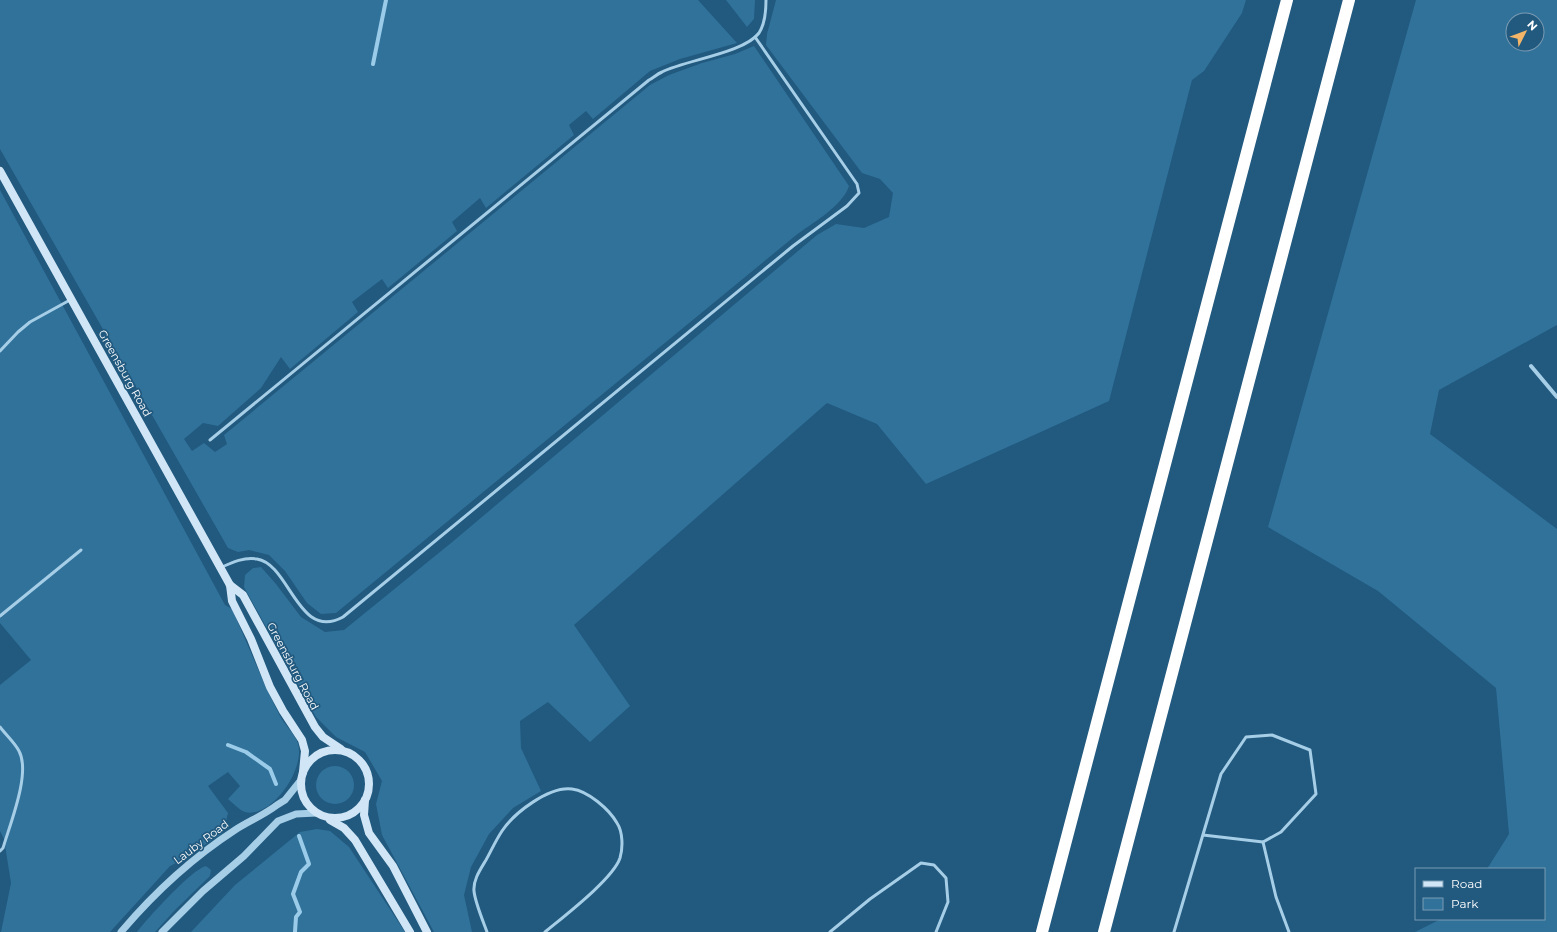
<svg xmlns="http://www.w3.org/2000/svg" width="1557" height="932" font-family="Montserrat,sans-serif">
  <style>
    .green { fill: #31729b; fill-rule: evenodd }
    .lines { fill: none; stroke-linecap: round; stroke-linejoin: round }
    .stream { stroke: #9acbe8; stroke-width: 4 }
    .service { stroke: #a6cee7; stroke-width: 3 }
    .minor { stroke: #a6cee7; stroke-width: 4 }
    .tertiary { stroke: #a6cee7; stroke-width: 7 }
    .secondary { stroke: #d0e6f6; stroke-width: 8 }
    .motorway { stroke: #fff; stroke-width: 12 }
    .labels { text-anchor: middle; stroke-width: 3.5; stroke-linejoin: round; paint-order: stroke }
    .street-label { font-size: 11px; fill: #fff; stroke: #21597f }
  </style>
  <rect width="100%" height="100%" fill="#21597f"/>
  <g class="green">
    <path d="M 0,0 L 698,0 L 737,43 L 680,59 L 650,71 L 593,119 L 586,111 L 569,125 L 574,135 L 486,208 L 480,198 L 452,222 L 457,231 L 388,288 L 382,279 L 352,302 L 358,312 L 290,369 L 281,357 L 261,388 L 218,426 L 203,423 L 184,439 L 192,451 L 204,443 L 215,452 L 227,444 L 224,435 L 650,85 L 669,75 L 702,63 L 735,54 L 754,46 L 849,186 C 842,207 812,223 795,236 L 336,613 L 321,614 L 307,603 L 285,571 L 269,555 L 249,550 L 238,552 L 228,548 L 0,149 Z"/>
    <path d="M 726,0 L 755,0 L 754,19 L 747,27 Z"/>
    <path d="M 776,0 L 1246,0 L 1242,13 L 1204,71 L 1192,80 L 1109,401 L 926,484 L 877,424 L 827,403 L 574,625 L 630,706 L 590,742 L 548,702 L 520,721 L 521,748 L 541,791 L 513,808 L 489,834 L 471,867 L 464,895 L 472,932 L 434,932 L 382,835 L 376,804 L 382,781 L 365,752 L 336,737 L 316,717 L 244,587 L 245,575 L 253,568 L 261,567 L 276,584 L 301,617 L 325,632 L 344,630 L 451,543 L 817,235 L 836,224 L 864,228 L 889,217 L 893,193 L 880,179 L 862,173 L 766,45 L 767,34 Z"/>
    <path d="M 1416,0 L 1557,0 L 1557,325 L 1439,390 L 1430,434 L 1557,529 L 1557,932 L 1415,932 L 1441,919 L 1544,919 L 1544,869 L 1487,869 L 1509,834 L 1496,688 L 1378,591 L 1268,527 ZM 1513,20 L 1537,20 L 1537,44 L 1513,44 Z"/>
    <path d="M 0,190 L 225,605 L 232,609 C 248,645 262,681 280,716 C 284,724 293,732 297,741 C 308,766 272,819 245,812 C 239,810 233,803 228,799 L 240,786 L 228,772 L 208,786 L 228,813 L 223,833 L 180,861 L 170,866 L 110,932 L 1,932 L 11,883 L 4,839 L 0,831 L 0,685 L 31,660 L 0,623 Z"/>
    <circle cx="335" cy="785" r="19"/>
    <path d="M 317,829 L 330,831 L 349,847 L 405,932 L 191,932 L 235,885 L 300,832 Z"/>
    <path d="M 206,866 L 211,870 L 210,876 L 175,910 L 155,932 L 137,932 C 147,919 192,869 206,866 Z"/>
  </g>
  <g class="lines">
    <g class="stream">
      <path d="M 373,64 L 386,0"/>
      <path d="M 228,745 L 246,752 L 270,769 L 276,784"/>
      <path d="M 295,932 L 296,917 L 300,912 L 293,894 L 301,872 L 309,864 L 299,836"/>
    </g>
    <g class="service">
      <path d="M 0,351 L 18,332 L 30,322 L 70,300"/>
      <path d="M 210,440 L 649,80 C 653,78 657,74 662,72 C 686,60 744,53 759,33 C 765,24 766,10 766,0"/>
      <path d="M 222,567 C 233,562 244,557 257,559 C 290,564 298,642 343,617 L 793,246 L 847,206 L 859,193 L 857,184 L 755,37"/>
      <path d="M 0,616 L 81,550"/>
      <path d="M 0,727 C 6,735 15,743 19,751 C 31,773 10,824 3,848 L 0,851"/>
      <path d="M 1263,842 L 1276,897 L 1289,932"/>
      <path d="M 487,932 C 483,921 475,902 474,891 C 473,880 480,870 486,860 C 491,851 496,840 502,831 C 514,813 549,786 572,789 C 588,791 609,809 617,823 C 623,832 623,848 620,858 C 613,879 563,917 545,932"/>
      <path d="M 830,932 L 870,899 L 921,863 L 934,865 L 946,878 L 948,902 L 936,932"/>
      <path d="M 1174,932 L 1221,774 L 1246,737 L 1272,735 L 1310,750 L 1316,794 L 1281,832 L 1263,842 L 1203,835"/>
    </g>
    <path class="minor" d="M 1531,366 L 1557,397"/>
    <g class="tertiary">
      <path d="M 121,932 C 154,893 192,858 235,830 C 249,821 264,815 277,805 L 285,800 L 301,780"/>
      <path d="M 162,932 L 203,891 L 244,856 L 278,821 L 296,814 L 316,813"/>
    </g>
    <g class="secondary">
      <path d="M 0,171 L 230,585 L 232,601 L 251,639 L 270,687 L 283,711 L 302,740 L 305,751 L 303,772"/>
      <path d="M 230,585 L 243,595 L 315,727 L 323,737 L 341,749"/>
      <circle cx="335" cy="784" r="34"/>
      <path d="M 365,800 L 364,815 L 369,833 L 393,866 L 427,932"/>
      <path d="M 330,820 L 344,828 L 355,840 L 410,932"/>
    </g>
    <g class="motorway">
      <path d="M 1042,932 L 1287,0"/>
      <path d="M 1104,932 L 1349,0"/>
    </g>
  </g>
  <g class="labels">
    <g class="street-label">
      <text transform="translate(125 373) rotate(61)" y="4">Greensburg Road</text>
      <text transform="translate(293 666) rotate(62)" y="4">Greensburg Road</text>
      <text transform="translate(201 842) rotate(-37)" y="4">Lauby Road</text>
    </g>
  </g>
  <rect x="1415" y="868" width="130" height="52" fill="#21597f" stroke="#7a9bb2"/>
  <rect x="1423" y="881" width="20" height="6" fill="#d0e6f6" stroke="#7a9bb2"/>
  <text x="1451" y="888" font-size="12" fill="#ffffff">Road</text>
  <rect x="1423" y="898" width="20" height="12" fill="#31729b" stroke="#7a9bb2"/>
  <text x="1451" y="908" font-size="12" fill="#ffffff">Park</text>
  <g transform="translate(1525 32) rotate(48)"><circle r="19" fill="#21597f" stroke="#7a9bb2"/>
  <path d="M0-3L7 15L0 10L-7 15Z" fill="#f3b567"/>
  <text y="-6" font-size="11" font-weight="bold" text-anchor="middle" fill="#ffffff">N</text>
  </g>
</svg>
